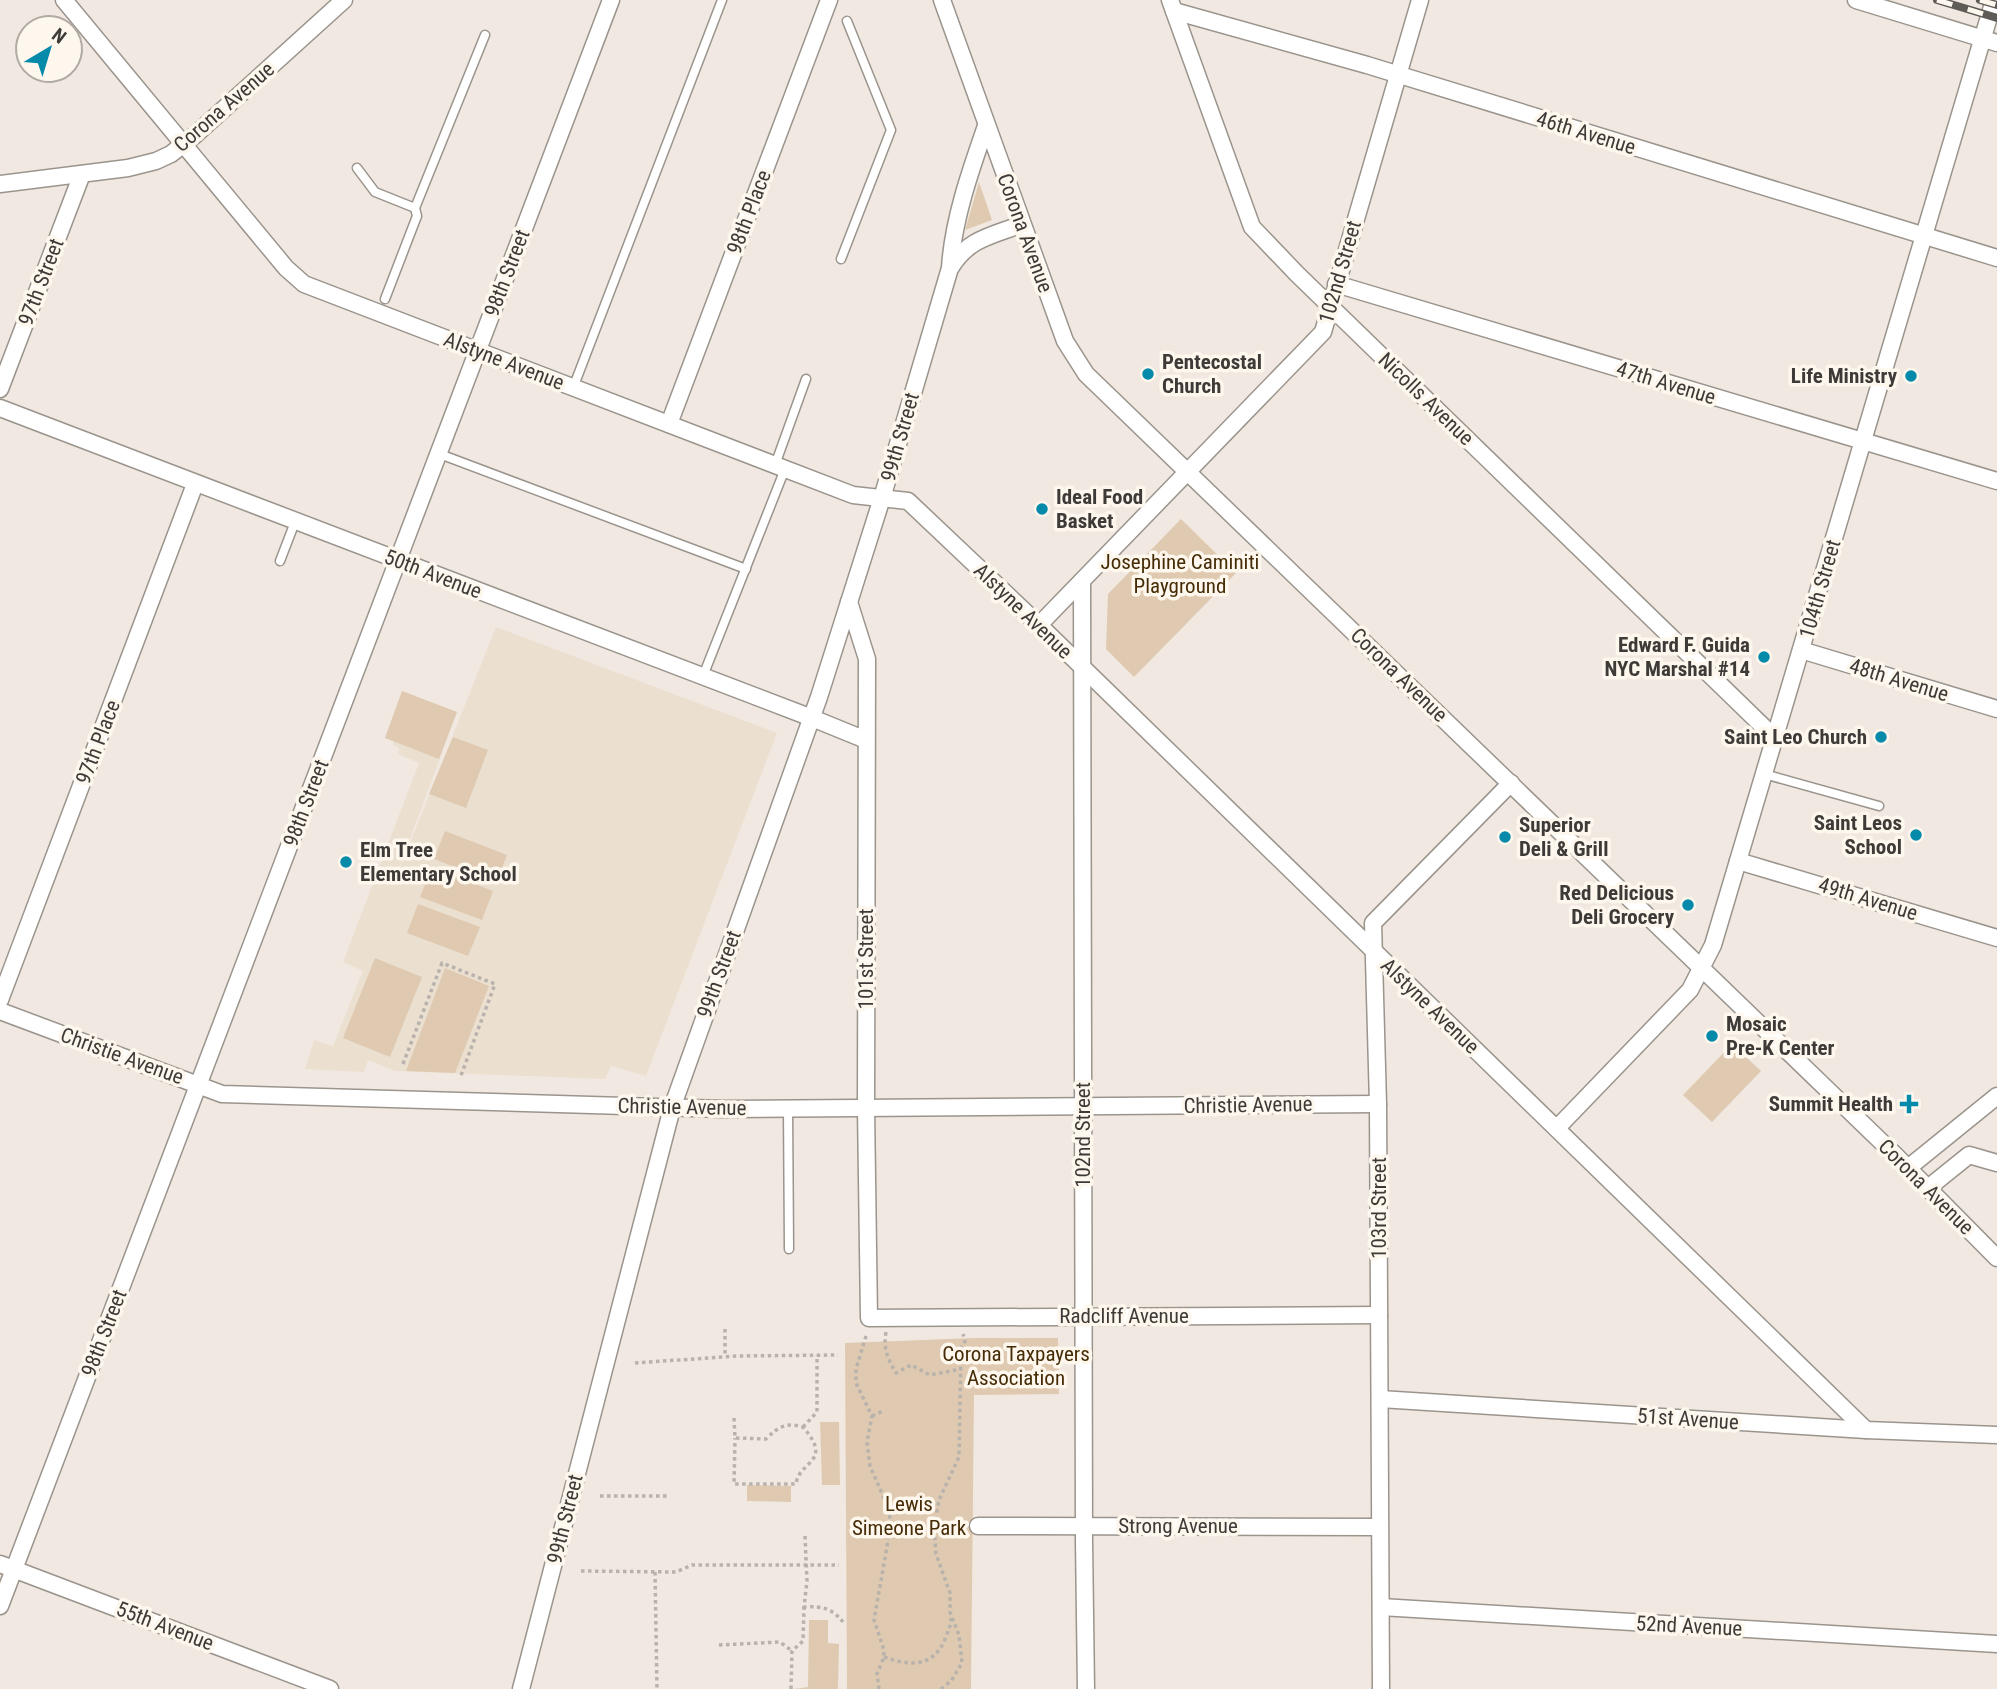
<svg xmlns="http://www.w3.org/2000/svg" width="1997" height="1689" font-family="'Roboto Condensed',sans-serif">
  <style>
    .built { fill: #ebdfd0 }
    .green { fill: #dfcab1 }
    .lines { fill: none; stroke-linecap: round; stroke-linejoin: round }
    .lane-casing { stroke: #9a948c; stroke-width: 11 }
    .street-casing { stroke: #9a948c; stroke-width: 19 }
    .path { stroke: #b8b2ac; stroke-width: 3.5; stroke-dasharray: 3.5 3.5; stroke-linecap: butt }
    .lane { stroke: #fff; stroke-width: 8 }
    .street { stroke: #fff; stroke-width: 16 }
    .rail-casing { stroke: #5f5b57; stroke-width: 8 }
    .rail { stroke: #fef7ee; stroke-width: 5; stroke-dasharray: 16; stroke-linecap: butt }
    .poi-dot { fill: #058aaa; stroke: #fef7ee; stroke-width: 2.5 }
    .labels { text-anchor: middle; stroke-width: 7; stroke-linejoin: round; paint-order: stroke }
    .street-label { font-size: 21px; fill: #3d3a37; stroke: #fef7ee }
    .poi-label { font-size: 21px; font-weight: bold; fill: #3d3a37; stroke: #fef7ee; text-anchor: end }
    .park-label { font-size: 21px; fill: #462c06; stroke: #fef7ee }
  </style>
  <rect width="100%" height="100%" fill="#f1e9e1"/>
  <path class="built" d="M 496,627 L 777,733 L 646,1076 L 611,1066 L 605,1079 L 395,1071 L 368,1060 L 364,1072 L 305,1069 L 314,1040 L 333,1046 L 363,971 L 343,962 L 419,763 L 398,754 L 399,748 L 393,745 L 394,741 L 385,738 L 402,691 L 457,712 L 392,888 Z"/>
  <g class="green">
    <path d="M 979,182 L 992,220 L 965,230 Z"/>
    <path d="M 1181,519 L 1236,573 L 1134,677 L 1106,649 L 1108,594 Z"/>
    <path d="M 402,691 L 457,712 L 439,759 L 385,738 Z"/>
    <path d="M 453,737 L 488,750 L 466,808 L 429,794 Z"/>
    <path d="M 445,831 L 507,855 L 496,883 L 434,859 Z"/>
    <path d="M 432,867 L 493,891 L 482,920 L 420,897 Z"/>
    <path d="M 418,904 L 480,927 L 468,956 L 407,933 Z"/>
    <path d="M 375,958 L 422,977 L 390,1057 L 343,1038 Z"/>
    <path d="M 445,968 L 489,986 L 455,1073 L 406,1071 Z"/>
    <path d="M 1732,1044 L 1761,1071 L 1712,1122 L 1683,1095 Z"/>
    <path d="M 974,1338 L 1058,1338 L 1059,1394 L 974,1395 L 971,1689 L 847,1689 L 845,1343 Z"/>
    <path d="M 820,1422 L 839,1422 L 840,1485 L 822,1485 Z"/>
    <path d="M 747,1485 L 791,1486 L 791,1502 L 747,1501 Z"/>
    <path d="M 809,1620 L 828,1620 L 828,1643 L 839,1644 L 838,1689 L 793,1689 L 808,1687 Z"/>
  </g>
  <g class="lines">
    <g class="lane-casing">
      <g id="lane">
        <path d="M 357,168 L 375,192 L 415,208"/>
        <path d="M 841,259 L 891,130 L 847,21"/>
        <path d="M 385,299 L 417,216 L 415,208 L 485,35"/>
        <path d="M 573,388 L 722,0"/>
        <path d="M 437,453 L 746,569"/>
        <path d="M 775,465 L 806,379"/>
        <path d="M 280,561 L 295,522"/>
        <path d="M 703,676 L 785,469"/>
        <path d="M 1764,774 L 1879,806"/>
        <path d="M 788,1108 L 789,1249"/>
      </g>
    </g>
    <g class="street-casing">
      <g id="street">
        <path d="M 64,0 L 286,268 L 304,284 L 853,495 L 908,501 L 1039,625 L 1866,1430"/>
        <path d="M 942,0 L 1065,341 L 1086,374 L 1893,1153 L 1997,1258"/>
        <path d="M 1170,0 L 1252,227 L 1297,274 L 1775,738"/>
        <path d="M 1856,0 L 1997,43"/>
        <path d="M 1174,11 L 1367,65 L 1997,258"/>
        <path d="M 0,184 L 128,168 L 156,161 L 171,154 L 195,135 L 344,0"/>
        <path d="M 951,267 C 969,238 992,236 1022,224"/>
        <path d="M 1336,284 L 1997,481"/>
        <path d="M 0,389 L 82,174"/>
        <path d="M 0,408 L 812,718 L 866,740"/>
        <path d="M 669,424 L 829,0"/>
        <path d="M 1082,581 L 1084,1541 L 1086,1689"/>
        <path d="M 849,602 L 867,659 L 866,1108 L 869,1318 L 1379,1315"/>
        <path d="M 1039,625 L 1323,332 L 1420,0"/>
        <path d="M 1801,650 L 1997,709"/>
        <path d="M 1738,861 L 1997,938"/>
        <path d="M 0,1000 L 195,484"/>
        <path d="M 0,1011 L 222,1094 L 724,1109 L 1378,1104"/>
        <path d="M 1557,1128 L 1690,990 L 1713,945 L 1994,0"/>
        <path d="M 1908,1168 L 1997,1096"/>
        <path d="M 1928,1188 L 1969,1155 L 1997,1163"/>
        <path d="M 1380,1399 L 1866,1430 L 1997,1435"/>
        <path d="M 978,1526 L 1379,1527"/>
        <path d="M 0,1564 L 330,1689"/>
        <path d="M 0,1606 L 611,0"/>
        <path d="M 1381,1607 L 1997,1644"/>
        <path d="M 521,1689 L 672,1108 L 819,697 L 882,498 L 950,268 C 953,220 970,172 986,126"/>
        <path d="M 1381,1689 L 1378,1104 L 1373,923 L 1511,783"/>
      </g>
    </g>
    <g class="path">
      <path d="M 403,1064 L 442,963 L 495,984 L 460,1078"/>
      <path d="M 725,1329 L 725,1356"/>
      <path d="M 886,1332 C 883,1349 888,1359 896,1373 L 911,1365 L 930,1375 L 961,1369"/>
      <path d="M 866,1336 L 856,1369 L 856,1383 L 872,1416 L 867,1442 L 870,1466 L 890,1512 L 888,1541 L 874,1620 L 884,1650 L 884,1657 L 877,1674 L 879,1689"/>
      <path d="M 635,1363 L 737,1356 L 838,1355"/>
      <path d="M 872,1416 L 883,1411"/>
      <path d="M 734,1418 L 735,1438 L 766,1439 C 778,1427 786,1422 803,1427 C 834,1463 799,1460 796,1484 L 734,1484 L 735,1438"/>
      <path d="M 803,1427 L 817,1412 L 817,1355"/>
      <path d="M 600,1496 L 668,1496"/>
      <path d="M 934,1527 L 963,1527"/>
      <path d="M 805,1536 L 807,1581 L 804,1607 C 822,1606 832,1608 843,1622"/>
      <path d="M 581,1571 L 676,1572 L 692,1565 L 839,1565"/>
      <path d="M 655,1572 L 657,1689"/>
      <path d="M 719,1645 L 780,1642 L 792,1651"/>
      <path d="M 884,1657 C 910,1666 933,1668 945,1639 C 948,1631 951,1626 951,1618"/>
      <path d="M 791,1689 L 792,1651 L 803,1641 L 804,1607"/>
      <path d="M 941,1689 L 951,1681 L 962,1663 L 959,1635 L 950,1612 L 950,1593 L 936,1554 L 934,1527 L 939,1500 L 959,1457 L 961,1347 L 965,1341 L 963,1334"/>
    </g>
    <use href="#lane" class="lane"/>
    <use href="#street" class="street"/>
    <g class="rail-casing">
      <g id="rail">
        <path d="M 1937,0 L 1997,18"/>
        <path d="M 1980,0 L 1997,5"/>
      </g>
    </g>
    <use href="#rail" class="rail"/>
  </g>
  <g class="poi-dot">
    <circle cx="1148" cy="374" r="7"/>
    <circle cx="1911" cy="376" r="7"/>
    <circle cx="1042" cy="509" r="7"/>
    <circle cx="1764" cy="657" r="7"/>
    <circle cx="1881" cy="737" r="7"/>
    <circle cx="1916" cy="835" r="7"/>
    <circle cx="1505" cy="837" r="7"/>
    <circle cx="346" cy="862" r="7"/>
    <circle cx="1688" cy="905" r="7"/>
    <circle cx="1712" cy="1036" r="7"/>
    <path d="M1905.5 1093.5h7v7h7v7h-7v7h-7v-7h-7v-7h7z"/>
  </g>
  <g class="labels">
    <g class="street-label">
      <text transform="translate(224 107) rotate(-41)" y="7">Corona Avenue</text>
      <text transform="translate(1586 133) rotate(17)" y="7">46th Avenue</text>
      <text transform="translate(749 212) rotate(-69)" y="7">98th Place</text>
      <text transform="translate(1025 233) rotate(70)" y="7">Corona Avenue</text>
      <text transform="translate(1340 272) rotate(-74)" y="7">102nd Street</text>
      <text transform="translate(507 273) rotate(-69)" y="7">98th Street</text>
      <text transform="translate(41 282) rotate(-69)" y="7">97th Street</text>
      <text transform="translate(504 361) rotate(21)" y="7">Alstyne Avenue</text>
      <text transform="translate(1666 383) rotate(17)" y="7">47th Avenue</text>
      <text transform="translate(1426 399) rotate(44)" y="7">Nicolls Avenue</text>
      <text transform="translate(900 437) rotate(-74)" y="7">99th Street</text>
      <text transform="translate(433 574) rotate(21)" y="7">50th Avenue</text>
      <text transform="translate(1820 589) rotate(-74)" y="7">104th Street</text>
      <text transform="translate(1023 611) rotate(44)" y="7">Alstyne Avenue</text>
      <text transform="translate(1399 675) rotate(44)" y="7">Corona Avenue</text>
      <text transform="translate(1899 680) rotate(17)" y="7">48th Avenue</text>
      <text transform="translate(98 742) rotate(-69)" y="7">97th Place</text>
      <text transform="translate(306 803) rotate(-69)" y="7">98th Street</text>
      <text transform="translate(1868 899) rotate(17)" y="7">49th Avenue</text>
      <text transform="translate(866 959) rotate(-90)" y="7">101st Street</text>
      <text transform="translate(719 974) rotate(-70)" y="7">99th Street</text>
      <text transform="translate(1430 1006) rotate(44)" y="7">Alstyne Avenue</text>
      <text transform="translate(122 1056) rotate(20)" y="7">Christie Avenue</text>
      <text transform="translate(1248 1105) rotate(-1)" y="7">Christie Avenue</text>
      <text transform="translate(682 1107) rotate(1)" y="7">Christie Avenue</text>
      <text transform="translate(1083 1135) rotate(-90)" y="7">102nd Street</text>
      <text transform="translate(1926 1187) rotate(45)" y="7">Corona Avenue</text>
      <text transform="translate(1379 1208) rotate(-90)" y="7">103rd Street</text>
      <text x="1124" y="1323">Radcliff Avenue</text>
      <text transform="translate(104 1333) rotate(-69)" y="7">98th Street</text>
      <text transform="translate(1688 1419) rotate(4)" y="7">51st Avenue</text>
      <text transform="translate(565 1519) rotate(-76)" y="7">99th Street</text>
      <text x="1178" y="1533">Strong Avenue</text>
      <text transform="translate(165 1626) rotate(21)" y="7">55th Avenue</text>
      <text transform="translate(1689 1626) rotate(3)" y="7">52nd Avenue</text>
    </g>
    <g class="poi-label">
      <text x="1162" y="369" text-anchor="start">Pentecostal<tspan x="1162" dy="24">Church</tspan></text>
      <text x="1897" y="383">Life Ministry</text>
      <text x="1056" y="504" text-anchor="start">Ideal Food<tspan x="1056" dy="24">Basket</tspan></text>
      <text x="1750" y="652">Edward F. Guida<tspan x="1750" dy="24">NYC Marshal #14</tspan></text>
      <text x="1867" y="744">Saint Leo Church</text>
      <text x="1902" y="830">Saint Leos<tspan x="1902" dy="24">School</tspan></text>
      <text x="1519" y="832" text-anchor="start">Superior<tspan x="1519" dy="24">Deli &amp; Grill</tspan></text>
      <text x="360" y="857" text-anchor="start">Elm Tree<tspan x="360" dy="24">Elementary School</tspan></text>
      <text x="1674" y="900">Red Delicious<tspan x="1674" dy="24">Deli Grocery</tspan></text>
      <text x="1726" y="1031" text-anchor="start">Mosaic<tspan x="1726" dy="24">Pre-K Center</tspan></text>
      <text x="1893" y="1111">Summit Health</text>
    </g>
    <g class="park-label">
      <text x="1180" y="569">Josephine Caminiti<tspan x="1180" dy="24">Playground</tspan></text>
      <text x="1016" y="1361">Corona Taxpayers<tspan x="1016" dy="24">Association</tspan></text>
      <text x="909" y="1511">Lewis<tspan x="909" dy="24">Simeone Park</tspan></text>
    </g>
  </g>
  <g transform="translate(49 49) rotate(38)"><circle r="33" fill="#fef7ee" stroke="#b1aba5" stroke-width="2"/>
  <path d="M0-5L12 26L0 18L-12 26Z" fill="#058aaa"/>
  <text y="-10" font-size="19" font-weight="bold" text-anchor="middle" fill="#3d3a37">N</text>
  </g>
</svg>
